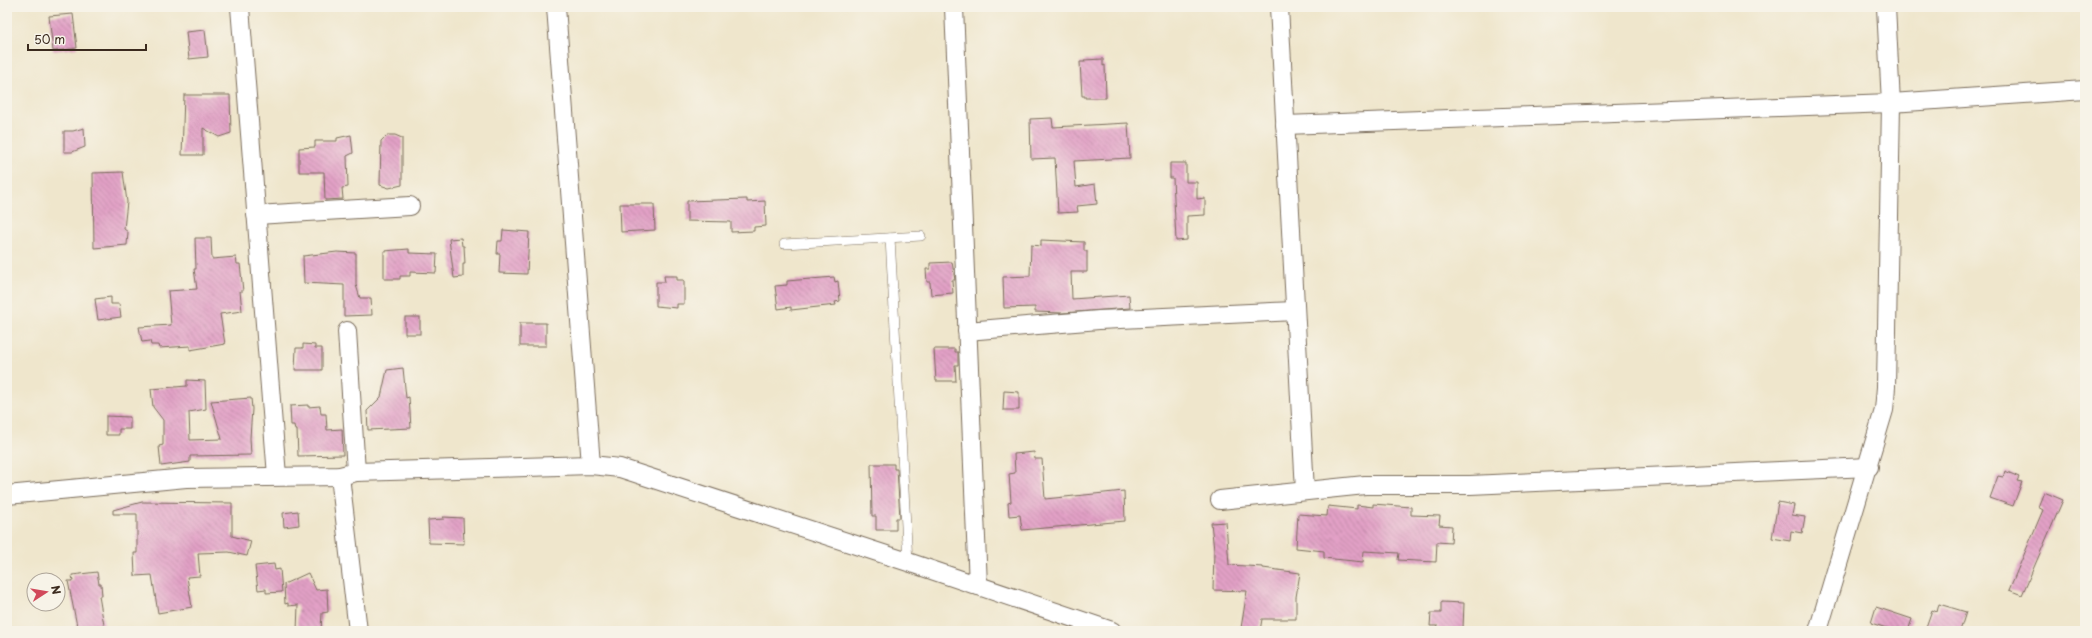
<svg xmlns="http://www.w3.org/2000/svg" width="2092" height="638" font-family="'Playpen Sans',sans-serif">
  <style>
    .building { fill: url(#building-back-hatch) }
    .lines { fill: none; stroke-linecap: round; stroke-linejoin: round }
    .lane-casing { stroke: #7a6c5b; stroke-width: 10 }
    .street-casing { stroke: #7a6c5b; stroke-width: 20 }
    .lane { stroke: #fff; stroke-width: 9 }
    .street { stroke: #fff; stroke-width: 18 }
  </style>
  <defs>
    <pattern id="building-back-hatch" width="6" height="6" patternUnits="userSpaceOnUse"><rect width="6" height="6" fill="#e2a0c6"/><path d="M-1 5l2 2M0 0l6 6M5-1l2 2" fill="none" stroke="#b883a0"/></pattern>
  </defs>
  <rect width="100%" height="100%" fill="#f7f3e8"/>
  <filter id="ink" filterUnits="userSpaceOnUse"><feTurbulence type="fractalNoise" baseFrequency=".025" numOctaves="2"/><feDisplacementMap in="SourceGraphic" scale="8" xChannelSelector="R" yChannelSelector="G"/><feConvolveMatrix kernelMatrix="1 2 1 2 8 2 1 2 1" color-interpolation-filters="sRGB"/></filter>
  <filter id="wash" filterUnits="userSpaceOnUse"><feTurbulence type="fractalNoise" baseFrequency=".012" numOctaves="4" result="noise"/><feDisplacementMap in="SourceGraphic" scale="16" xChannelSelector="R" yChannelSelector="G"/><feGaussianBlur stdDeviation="0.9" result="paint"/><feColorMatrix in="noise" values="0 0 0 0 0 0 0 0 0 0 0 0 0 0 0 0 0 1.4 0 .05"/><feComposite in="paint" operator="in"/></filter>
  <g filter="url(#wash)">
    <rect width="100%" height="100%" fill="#efe6cc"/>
    <g id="blocks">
      <g class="building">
        <path d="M 73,14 L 77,48 L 53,51 L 49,16 Z"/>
        <path d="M 205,30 L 208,57 L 189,59 L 186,32 Z"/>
        <path d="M 1103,59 L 1103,66 L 1105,65 L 1106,98 L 1085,98 L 1085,96 L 1082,96 L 1080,62 L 1085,62 L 1084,60 Z"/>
        <path d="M 184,95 L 230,95 L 231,133 L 219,137 L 203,128 L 203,155 L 182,155 Z"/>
        <path d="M 1052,118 L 1053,127 L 1128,123 L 1130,158 L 1074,161 L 1076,187 L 1095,184 L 1097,204 L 1077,206 L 1078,212 L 1058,213 L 1055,158 L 1031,159 L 1030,119 Z"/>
        <path d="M 84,128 L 85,147 L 72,152 L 64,152 L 64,131 L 73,131 Z"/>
        <path d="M 351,135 L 353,153 L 347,156 L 348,187 L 342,188 L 343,199 L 325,200 L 324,172 L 299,172 L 299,148 L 315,147 L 315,141 L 337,141 L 337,138 Z"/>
        <path d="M 387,135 L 395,135 L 402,138 L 402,185 L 389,188 L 380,185 L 381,141 Z"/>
        <path d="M 1170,163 L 1186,163 L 1186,182 L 1197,182 L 1197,199 L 1205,198 L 1205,215 L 1187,216 L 1187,240 L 1176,241 L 1173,178 L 1170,178 Z"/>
        <path d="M 123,172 L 127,202 L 124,229 L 128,232 L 127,245 L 94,248 L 93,173 Z"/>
        <path d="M 747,199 L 747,202 L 765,201 L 766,226 L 754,227 L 754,231 L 731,232 L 731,222 L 687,221 L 687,201 Z"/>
        <path d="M 620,204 L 654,204 L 655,230 L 621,232 Z"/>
        <path d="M 503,230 L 529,232 L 527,274 L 499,273 L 500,254 L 497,254 L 498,241 L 502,241 Z"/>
        <path d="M 195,238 L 211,238 L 212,259 L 236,257 L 237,264 L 240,264 L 243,291 L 240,291 L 242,311 L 220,314 L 225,344 L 190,350 L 190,346 L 159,348 L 158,345 L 151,345 L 150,341 L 142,342 L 139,327 L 171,325 L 168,291 L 197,289 L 194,269 L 196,269 Z"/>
        <path d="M 461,238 L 462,246 L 464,246 L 465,264 L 463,264 L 463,277 L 454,278 L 449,239 Z"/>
        <path d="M 1041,240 L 1084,242 L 1084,251 L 1087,251 L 1087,272 L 1071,272 L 1072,299 L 1129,295 L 1130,308 L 1062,313 L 1035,312 L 1035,307 L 1004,308 L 1003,277 L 1030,276 L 1031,245 L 1041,246 Z"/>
        <path d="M 409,249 L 409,253 L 437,254 L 436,273 L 410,272 L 410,276 L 400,276 L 400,279 L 384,279 L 384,251 Z"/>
        <path d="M 337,252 L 356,253 L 356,285 L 360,298 L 371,298 L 372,315 L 344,316 L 344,285 L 304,283 L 303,256 Z"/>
        <path d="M 952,262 L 955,280 L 952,280 L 953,293 L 931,295 L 930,282 L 927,282 L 926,269 L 930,269 L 930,263 Z"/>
        <path d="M 664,276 L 677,276 L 677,280 L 684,280 L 684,304 L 677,304 L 677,308 L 656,306 L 656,282 L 665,282 Z"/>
        <path d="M 834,277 L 835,282 L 838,281 L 840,301 L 835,302 L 836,305 L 791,310 L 791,307 L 778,309 L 775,286 L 787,285 L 787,281 Z"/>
        <path d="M 111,297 L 111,304 L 119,304 L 121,317 L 98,320 L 95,299 Z"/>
        <rect x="405" y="317" width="15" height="17"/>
        <rect x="520" y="323" width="26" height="23"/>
        <path d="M 303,344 L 315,345 L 315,348 L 322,348 L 322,370 L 295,370 L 296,348 L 303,348 Z"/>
        <path d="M 934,349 L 955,349 L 955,352 L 958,352 L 958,365 L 955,365 L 956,381 L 936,381 Z"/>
        <path d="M 403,368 L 406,398 L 409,397 L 411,428 L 368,430 L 367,411 L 381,397 L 387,370 Z"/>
        <path d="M 187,380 L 205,381 L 206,409 L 189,412 L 190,440 L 222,439 L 211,401 L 251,398 L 252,409 L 250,438 L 251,455 L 190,456 L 190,462 L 161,466 L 159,446 L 163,445 L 163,420 L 153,407 L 151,389 L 187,386 Z"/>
        <path d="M 1004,391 L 1019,392 L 1019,410 L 1003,410 Z"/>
        <path d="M 308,405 L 308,407 L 320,406 L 321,414 L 326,414 L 327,430 L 342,429 L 343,455 L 298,456 L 297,430 L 295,430 L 294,425 L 291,425 L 290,406 Z"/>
        <path d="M 106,416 L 130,417 L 130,429 L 119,429 L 119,435 L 106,435 Z"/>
        <path d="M 1034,452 L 1035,459 L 1042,459 L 1045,499 L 1124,491 L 1125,521 L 1022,530 L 1020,515 L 1009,516 L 1008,503 L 1011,502 L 1009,474 L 1015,473 L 1014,454 Z"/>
        <path d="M 871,464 L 894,464 L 894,469 L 897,469 L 900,518 L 896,518 L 896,530 L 876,530 L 876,516 L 872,516 Z"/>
        <path d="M 2005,471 L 2019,477 L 2017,481 L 2022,482 L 2013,506 L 1990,498 L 1998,476 L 2003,477 Z"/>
        <path d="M 2044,492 L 2063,500 L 2022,595 L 2009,590 L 2043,510 L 2038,507 Z"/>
        <path d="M 142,502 L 232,503 L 232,536 L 251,541 L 247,556 L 229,552 L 198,553 L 200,576 L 187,577 L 192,607 L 158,613 L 152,575 L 135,576 L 134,553 L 137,553 L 137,514 L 113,514 L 113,510 Z"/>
        <path d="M 1778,502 L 1794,505 L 1792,515 L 1805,517 L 1802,533 L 1791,531 L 1790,541 L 1772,538 Z"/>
        <path d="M 1373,504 L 1411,507 L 1411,515 L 1440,516 L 1439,525 L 1452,526 L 1451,543 L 1437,542 L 1436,562 L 1398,560 L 1399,553 L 1364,551 L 1363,562 L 1324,558 L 1324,551 L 1296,548 L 1298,514 L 1327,516 L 1328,506 L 1357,509 L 1357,505 L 1373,507 Z"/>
        <path d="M 298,511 L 299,525 L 284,527 L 283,513 Z"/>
        <path d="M 443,517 L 463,518 L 464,544 L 429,543 L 428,520 L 444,519 Z"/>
        <path d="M 1226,522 L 1229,565 L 1263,567 L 1263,568 L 1300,573 L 1296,597 L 1296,619 L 1262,619 L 1260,631 L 1243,631 L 1244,628 L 1241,628 L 1247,591 L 1213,590 L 1214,550 L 1211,523 Z"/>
        <path d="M 274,564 L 275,570 L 280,569 L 282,592 L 266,593 L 266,589 L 258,590 L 255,566 Z"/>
        <path d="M 97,572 L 99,584 L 101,584 L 102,596 L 99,596 L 105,631 L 78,631 L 68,581 L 73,581 L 72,575 Z"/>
        <path d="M 308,573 L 316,590 L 327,589 L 328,612 L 322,613 L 321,631 L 297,631 L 298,605 L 288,606 L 288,603 L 285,604 L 284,584 Z"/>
        <path d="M 1441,602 L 1464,603 L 1463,628 L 1460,628 L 1460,631 L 1437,631 L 1438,626 L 1430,626 L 1431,613 L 1441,613 Z"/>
        <path d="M 1939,604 L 1966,612 L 1960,631 L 1938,631 L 1926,627 L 1932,610 L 1937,612 Z"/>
        <path d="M 1876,607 L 1912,619 L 1908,631 L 1896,631 L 1871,623 Z"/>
      </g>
    </g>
  </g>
  <g filter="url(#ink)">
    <use href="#blocks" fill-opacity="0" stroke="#7a6c5b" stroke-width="1"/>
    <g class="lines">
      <g class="lane-casing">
        <g id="lane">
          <path d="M 890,238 L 908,562"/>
          <path d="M 784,244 L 921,236"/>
        </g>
      </g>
      <g class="street-casing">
        <g id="street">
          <path d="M 240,7 L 277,476"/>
          <path d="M 556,7 L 591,465"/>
          <path d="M 954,7 L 978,586"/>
          <path d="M 1279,7 L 1305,491"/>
          <path d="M 1285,125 L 1891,103 L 2085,90"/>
          <path d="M 256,215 L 410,206"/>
          <path d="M 347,331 L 356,472"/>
          <path d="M 967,331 L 1099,320 L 1295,311"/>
          <path d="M 340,476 L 358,631"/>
          <path d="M 7,495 L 186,478 L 340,476 L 356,472 L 591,465 L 620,468 L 908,562 L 1112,631"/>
          <path d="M 1220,500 L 1365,485 L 1470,485 L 1869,467"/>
          <path d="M 1818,631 L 1884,410 L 1886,387 L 1891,103 L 1886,7"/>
        </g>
      </g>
      <use href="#lane" class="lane"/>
      <use href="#street" class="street"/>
    </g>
  </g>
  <rect width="2092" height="638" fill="none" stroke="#f7f3e8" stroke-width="24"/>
  <g transform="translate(46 592) rotate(78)"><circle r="19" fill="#f7f3e8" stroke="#aca397"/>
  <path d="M0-3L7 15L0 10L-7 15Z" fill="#d1495b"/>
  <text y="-6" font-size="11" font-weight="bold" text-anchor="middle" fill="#3b2a1e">N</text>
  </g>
  <path d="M28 44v6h118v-6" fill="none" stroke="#3b2a1e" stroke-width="2"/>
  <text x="34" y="44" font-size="12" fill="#3b2a1e" stroke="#f7f3e8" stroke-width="3" paint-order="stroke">50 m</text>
</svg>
